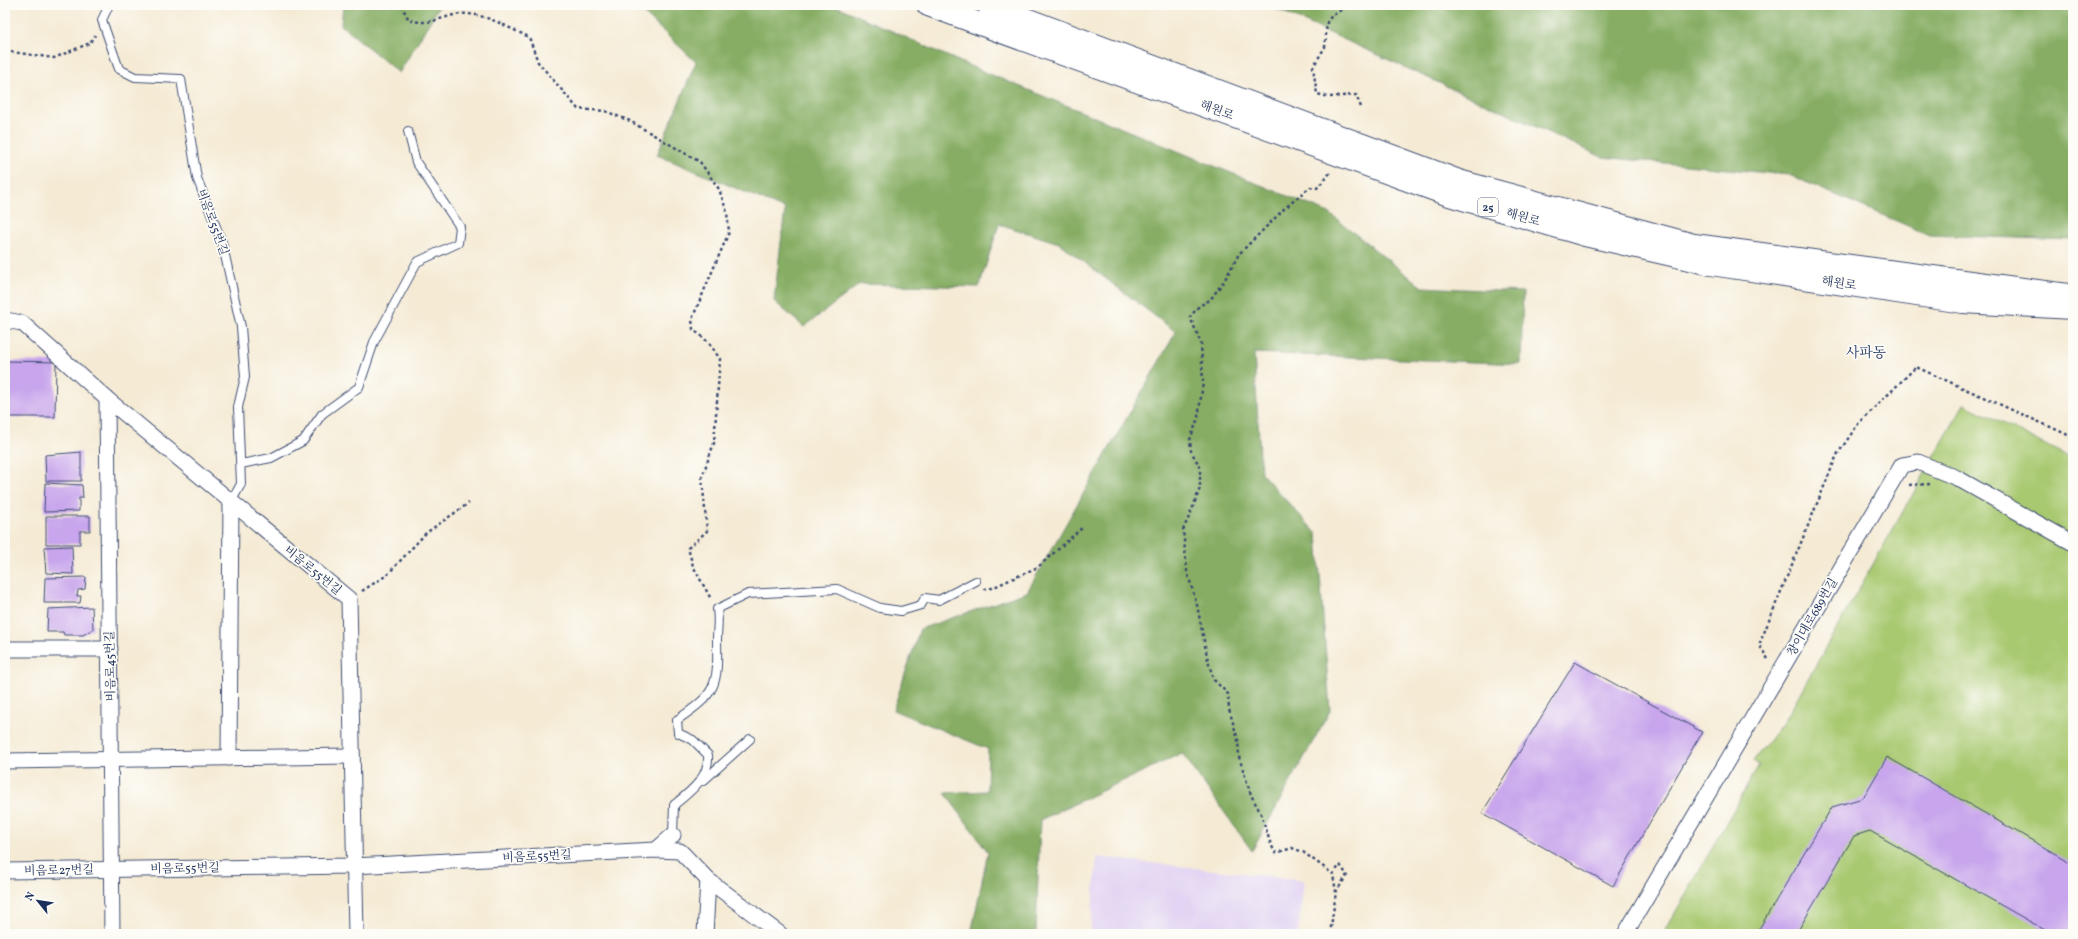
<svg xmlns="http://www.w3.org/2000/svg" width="2078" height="939" font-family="Vollkorn,'Noto Serif KR',serif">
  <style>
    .built { fill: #e2d4f3 }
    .green { fill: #a9c971; stroke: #627c68 }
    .forest { fill: #86ad63; stroke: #506e60 }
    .building { fill: #c8a5ec }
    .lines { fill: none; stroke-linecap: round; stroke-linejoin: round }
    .lane-casing { stroke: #3c4b70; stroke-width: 10 }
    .street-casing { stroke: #3c4b70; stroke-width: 17 }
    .highway-casing { stroke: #3c4b70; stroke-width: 24 }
    .path { stroke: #3c4b70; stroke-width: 2.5; stroke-dasharray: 3 3; stroke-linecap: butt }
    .lane { stroke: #fff; stroke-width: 8 }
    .street { stroke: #fff; stroke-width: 15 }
    .highway { stroke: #fff; stroke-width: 22 }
    .labels { text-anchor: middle; stroke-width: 3.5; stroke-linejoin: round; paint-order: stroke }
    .shield { fill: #fdfcf7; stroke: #5f6c8c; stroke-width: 1 }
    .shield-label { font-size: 11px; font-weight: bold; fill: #1b2f5e }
    .street-label { font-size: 12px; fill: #1b2f5e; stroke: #fdfcf7 }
    .quarter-label { font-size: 14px; fill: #1b2f5e; stroke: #fdfcf7 }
  </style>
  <rect width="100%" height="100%" fill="#fdfcf7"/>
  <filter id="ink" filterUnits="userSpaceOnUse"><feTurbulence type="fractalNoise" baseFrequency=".025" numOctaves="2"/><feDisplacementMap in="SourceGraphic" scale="8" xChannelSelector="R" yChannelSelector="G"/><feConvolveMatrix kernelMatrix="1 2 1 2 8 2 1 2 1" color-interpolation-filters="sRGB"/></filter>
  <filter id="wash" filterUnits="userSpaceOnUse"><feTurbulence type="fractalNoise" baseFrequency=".012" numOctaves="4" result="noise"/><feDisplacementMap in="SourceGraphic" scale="16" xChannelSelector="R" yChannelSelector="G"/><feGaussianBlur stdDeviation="0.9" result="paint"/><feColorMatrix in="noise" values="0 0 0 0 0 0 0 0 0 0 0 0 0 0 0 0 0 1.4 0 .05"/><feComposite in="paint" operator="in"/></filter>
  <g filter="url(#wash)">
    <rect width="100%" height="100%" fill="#f5ebd5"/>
    <path class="built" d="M 1097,857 L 1304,880 L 1298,934 L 1090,934 Z"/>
    <path class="green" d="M 1964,404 L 2073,459 L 2073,934 L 1663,934 L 1759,765 L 1753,761 L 1784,721 Z"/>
    <g class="forest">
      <path d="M 343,5 L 440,5 L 399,73 L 341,25 Z"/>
      <path d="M 635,5 L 834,5 L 965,64 L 1329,213 L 1422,287 L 1523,292 L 1521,364 L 1254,353 L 1261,473 L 1317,534 L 1330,711 L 1252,851 L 1182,753 L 1040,820 L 1036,934 L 971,934 L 988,852 L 945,793 L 987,791 L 988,749 L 893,710 L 920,629 L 1027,592 L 1176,332 L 1059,243 L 999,224 L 979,287 L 860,284 L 804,327 L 774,301 L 785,209 L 657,155 L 696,62 Z"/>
      <path d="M 1268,5 L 2073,5 L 2073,240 L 1929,235 L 1789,175 L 1602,157 Z"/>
    </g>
    <g id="blocks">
      <g class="building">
        <path d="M 6,361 L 56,362 L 55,417 L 5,417 Z"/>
        <path d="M 81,452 L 81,481 L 46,481 L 45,455 Z"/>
        <path d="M 45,483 L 82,485 L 83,498 L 79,498 L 79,511 L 44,512 Z"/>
        <path d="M 46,516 L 90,516 L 90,531 L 80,531 L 80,544 L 46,544 Z"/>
        <path d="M 72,546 L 73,574 L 46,573 L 44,547 Z"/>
        <path d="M 86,577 L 85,589 L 78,590 L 77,596 L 81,596 L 80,603 L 44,603 L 45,578 Z"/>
        <path d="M 92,607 L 93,629 L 83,635 L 64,635 L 63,632 L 47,632 L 48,609 Z"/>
        <path d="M 1575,662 L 1702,732 L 1613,886 L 1482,813 Z"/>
        <path d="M 1887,757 L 2073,864 L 2073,934 L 2052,934 L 1870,831 L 1854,836 L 1796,934 L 1756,934 L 1832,807 L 1863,798 Z"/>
      </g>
    </g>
  </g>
  <g filter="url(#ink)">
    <use href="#blocks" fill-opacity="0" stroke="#3c4b70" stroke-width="1"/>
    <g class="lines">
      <g class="lane-casing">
        <g id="lane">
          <path d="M 109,5 L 102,20 L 119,69 L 135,77 L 181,79 L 197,178 L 222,242 L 241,327 L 245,377 L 238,407 L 241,484 L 231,502"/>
          <path d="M 241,464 L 271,458 L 303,441 L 322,414 L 359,387 L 374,342 L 417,262 L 458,243 L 460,227 L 416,162 L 408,131"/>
          <path d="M 703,781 L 750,739"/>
          <path d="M 673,835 L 674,805 C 690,792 710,777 708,755 L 693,740 L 678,733 L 677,720 C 717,693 718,686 717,640 C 717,629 719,619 717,609 L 748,594 L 837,589 L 880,608 L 901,611 L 921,605 L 925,598 L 939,600 L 976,581"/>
        </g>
      </g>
      <g class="street-casing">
        <g id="street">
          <path d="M 5,320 L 22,323 L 107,399 L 349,599 L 356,934"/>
          <path d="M 107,399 L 112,934"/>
          <path d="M 5,649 L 110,649"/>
          <path d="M 229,758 L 231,502"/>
          <path d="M 5,761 L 352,756"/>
          <path d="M 656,850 L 673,835"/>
          <path d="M 5,871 L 354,866 L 656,850 L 680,851 L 708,880 L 780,934"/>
          <path d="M 705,934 L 708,880"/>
          <path d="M 1625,934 L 1902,465 L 1918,462 L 1957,478 L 2073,543"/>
        </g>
      </g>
      <g class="highway-casing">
        <g id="highway">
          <path d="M 928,5 L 1446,194 L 1585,235 L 1711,264 L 1963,302 L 2073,308"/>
          <path d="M 988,5 L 1459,181 L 1694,245 L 2068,295"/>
        </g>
      </g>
      <g class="path">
        <path d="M 401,5 L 409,20 C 431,26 439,17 460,14 C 484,12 508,28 529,37 L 538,62 L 578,109 L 605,111 L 630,121 L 700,162 L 719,189 L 727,212 L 729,232 L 692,319 L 693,329 L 709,343 L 720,359 L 714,443 L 702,477 L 707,531 L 688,548 L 693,566 L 711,599"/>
        <path d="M 1345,5 C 1339,14 1331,14 1327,22 L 1325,47 L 1313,67 L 1317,94 L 1329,97 L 1356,95 L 1361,107"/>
        <path d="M 5,51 L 54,58 L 90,43 L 95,35"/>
        <path d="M 1330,173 L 1317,188 L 1310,187 L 1284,209 L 1239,254 L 1224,281 L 1210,300 L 1199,306 L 1190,317 L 1201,343 L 1203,383 L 1198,418 L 1190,440 L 1191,451 L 1200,467 L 1200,488 L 1192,510 L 1183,530 L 1187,571 L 1197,605 L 1208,661 L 1214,680 L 1228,694 L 1229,709 L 1238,740 L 1239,757 L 1251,795 L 1261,814 L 1271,845 L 1276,853 L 1292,848 L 1303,852 L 1333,874"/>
        <path d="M 1909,485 L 1930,484"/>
        <path d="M 984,589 L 992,588 L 1038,567 L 1083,527"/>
        <path d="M 362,591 L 387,575 L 426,533 L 469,503"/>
        <path d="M 1768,659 L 1759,645 L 1837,455 L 1858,424 L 1916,367 L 2066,434 L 2073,439"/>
        <path d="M 1330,934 L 1336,892 L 1333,874 L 1340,865 L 1347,875 L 1336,892"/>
      </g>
      <use href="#lane" class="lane"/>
      <use href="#street" class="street"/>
      <use href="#highway" class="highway"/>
    </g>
  </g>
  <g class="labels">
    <rect class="shield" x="1478" y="198" width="20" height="18" rx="3"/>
    <g class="shield-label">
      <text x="1488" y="211">25</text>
    </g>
    <g class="street-label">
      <text transform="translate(1217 110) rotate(20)" y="4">해원로</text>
      <text transform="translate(1523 217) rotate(16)" y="4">해원로</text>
      <text transform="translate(213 222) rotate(70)" y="4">비음로55번길</text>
      <text transform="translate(1839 283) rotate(8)" y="4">해원로</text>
      <text transform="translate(313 570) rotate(39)" y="4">비음로55번길</text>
      <text transform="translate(1812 617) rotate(-60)" y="4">창이대로689번길</text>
      <text transform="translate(110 666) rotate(-91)" y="4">비음로45번길</text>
      <text transform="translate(537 856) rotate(-3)" y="4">비음로55번길</text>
      <text transform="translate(185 868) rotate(-1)" y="4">비음로55번길</text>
      <text transform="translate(59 870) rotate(-1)" y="4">비음로27번길</text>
    </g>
    <g class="quarter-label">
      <text x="1866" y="357">사파동</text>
    </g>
  </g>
  <rect width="2078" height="939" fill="none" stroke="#fdfcf7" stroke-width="20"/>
  <g transform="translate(38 901) rotate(300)" stroke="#fdfcf7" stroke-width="3" paint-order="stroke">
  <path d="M0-3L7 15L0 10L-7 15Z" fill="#1b2f5e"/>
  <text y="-6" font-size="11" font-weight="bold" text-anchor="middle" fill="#1b2f5e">N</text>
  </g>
</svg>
